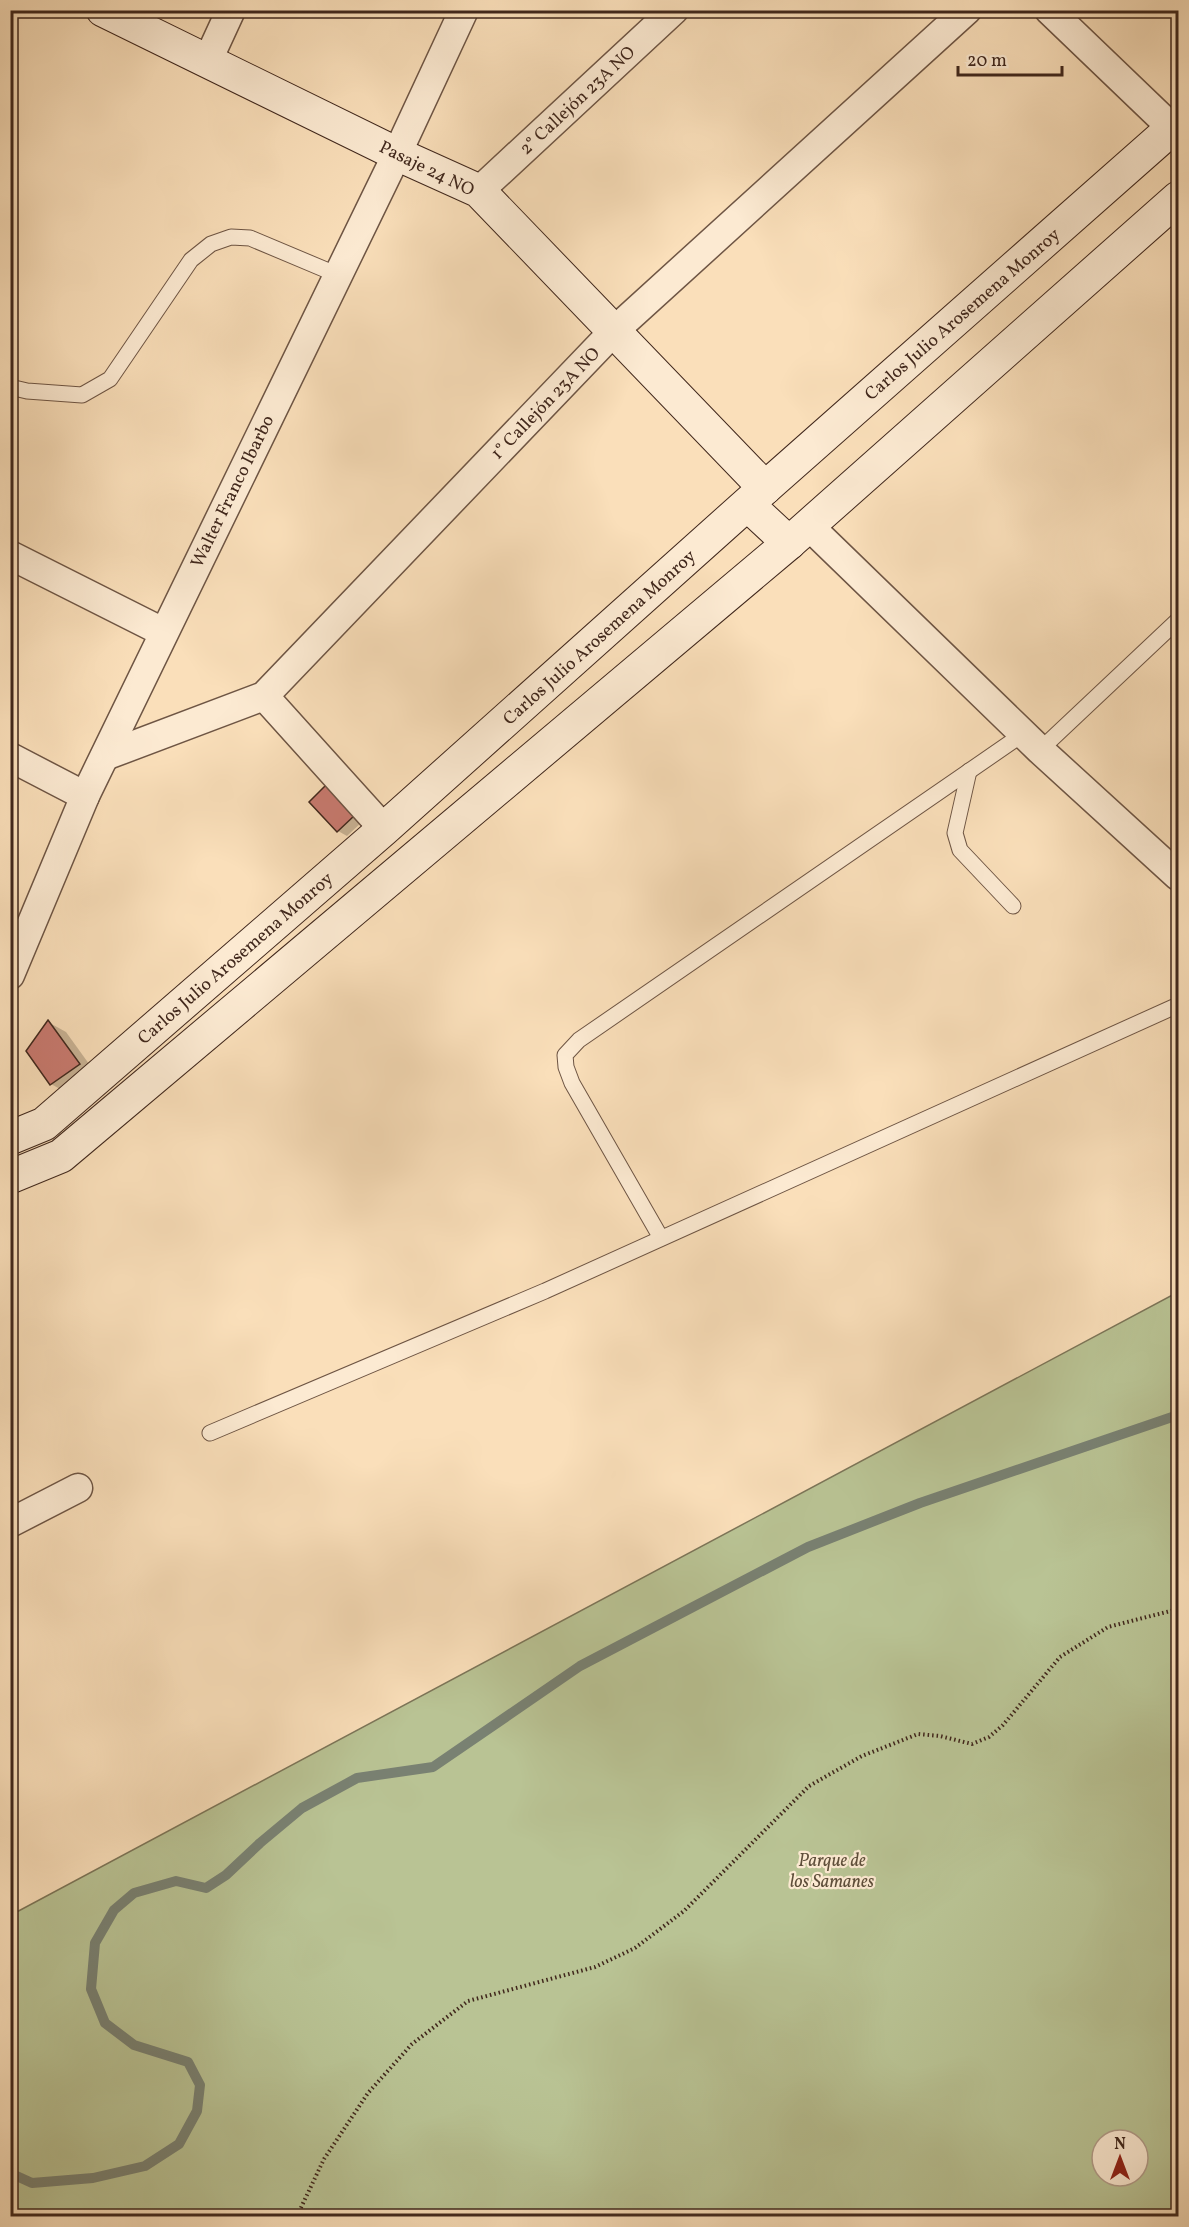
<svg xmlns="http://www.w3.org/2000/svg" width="1189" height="2227" font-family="Vollkorn,serif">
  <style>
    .green { fill: #b9c394; stroke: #7c7558; stroke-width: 1.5; fill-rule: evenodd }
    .shadow { fill: #0003 }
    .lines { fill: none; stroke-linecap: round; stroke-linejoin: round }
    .stream { stroke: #798172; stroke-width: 10 }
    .building { fill: #c97a70; stroke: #40271c; stroke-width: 1.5 }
    .lane-casing { stroke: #6e5544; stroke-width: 17 }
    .street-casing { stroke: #6e5544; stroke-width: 31 }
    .secondary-casing { stroke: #40271c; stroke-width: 35 }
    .path { stroke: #40271c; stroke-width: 4; stroke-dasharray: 1.5 3; stroke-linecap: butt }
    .lane { stroke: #fcead2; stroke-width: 15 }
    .street { stroke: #fcead2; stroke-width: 28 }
    .secondary { stroke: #fcead2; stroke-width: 33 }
    .labels { text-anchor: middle; stroke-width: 4.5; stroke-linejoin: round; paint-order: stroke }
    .street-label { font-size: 18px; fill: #40271c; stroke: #fcead2 }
    .park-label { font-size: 18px; font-style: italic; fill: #5e4e3a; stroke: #fcead2 }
  </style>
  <rect width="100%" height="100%" fill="#fadfba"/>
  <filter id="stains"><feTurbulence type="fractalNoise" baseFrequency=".00333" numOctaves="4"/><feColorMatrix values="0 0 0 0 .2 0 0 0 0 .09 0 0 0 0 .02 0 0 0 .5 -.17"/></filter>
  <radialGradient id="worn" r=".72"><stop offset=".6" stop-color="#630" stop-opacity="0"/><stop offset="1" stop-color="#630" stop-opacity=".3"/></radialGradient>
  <path class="green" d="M 1178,1292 L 1178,2216 L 11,2216 L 11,1915 ZM 1102,2140 L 1138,2140 L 1138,2176 L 1102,2176 Z"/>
  <g class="shadow">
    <path d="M 326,787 L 363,821 L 347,836 L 338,831 L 311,802 Z"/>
    <path d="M 48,1022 L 66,1032 L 97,1075 L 69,1094 L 51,1084 Z"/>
  </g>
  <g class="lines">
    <path class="stream" d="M 10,2173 L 32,2183 L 93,2178 L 145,2166 L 179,2144 L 197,2111 L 200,2085 L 188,2062 L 134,2045 L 105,2023 L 91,1989 L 95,1943 L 114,1910 L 134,1893 L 176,1881 L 206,1888 L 226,1875 L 260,1843 L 302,1808 L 357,1778 L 433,1767 L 580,1666 L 808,1547 L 920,1503 L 1178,1415"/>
  </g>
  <g class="building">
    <path d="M 326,785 L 355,815 L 337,832 L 309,802 Z"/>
    <path d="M 48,1020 L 80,1064 L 50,1085 L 26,1051 Z"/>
  </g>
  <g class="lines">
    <g class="lane-casing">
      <g id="lane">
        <path d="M 10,387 L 27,391 L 82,395 L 110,379 L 191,260 L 211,244 L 231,237 L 250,238 L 338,275"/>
        <path d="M 1040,750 L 1178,620"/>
        <path d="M 969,771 L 955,833 L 960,850 L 1013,906"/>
        <path d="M 661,1238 L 572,1083 L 566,1067 L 565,1055 L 579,1040 L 1023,734"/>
        <path d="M 210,1433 L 545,1291 L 1178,1005"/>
      </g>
    </g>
    <g class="street-casing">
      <g id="street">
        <path d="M 1049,10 L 1172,128"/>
        <path d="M 208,60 L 231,10"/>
        <path d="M 479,191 L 674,10"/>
        <path d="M 809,526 L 1040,750 L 1178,876"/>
        <path d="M 10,555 L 163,632"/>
        <path d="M 264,696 L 384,829"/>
        <path d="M 105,756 L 264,696 L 614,331 L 967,10"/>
        <path d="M 10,757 L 85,796"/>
        <path d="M 10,975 L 85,796 L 397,154 L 464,10"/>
        <path d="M 10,1523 L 78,1488"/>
      </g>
    </g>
    <g class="secondary-casing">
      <g id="secondary">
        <path d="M 103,10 L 397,154 L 479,191 L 765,488"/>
        <path d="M 748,505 L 789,543"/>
        <path d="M 10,1138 L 44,1124 L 384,829 L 765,488 L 1178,123"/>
        <path d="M 10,1177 L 61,1156 L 789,543 L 1178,198"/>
      </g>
    </g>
    <path class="path" d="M 297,2216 L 324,2159 L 368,2093 L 412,2044 L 468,2001 L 595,1967 L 635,1948 L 684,1911 L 809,1786 L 862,1756 L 918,1734 L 940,1736 L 972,1744 L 989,1737 L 1003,1725 L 1060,1657 L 1108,1627 L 1178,1609"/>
    <use href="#lane" class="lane"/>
    <use href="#street" class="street"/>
    <use href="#secondary" class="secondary"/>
  </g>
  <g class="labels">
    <g class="street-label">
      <text transform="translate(577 100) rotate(-43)" y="6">2° Callejón 23A NO</text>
      <text transform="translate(427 168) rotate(26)" y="6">Pasaje 24 NO</text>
      <text transform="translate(962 314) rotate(-41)" y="6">Carlos Julio Arosemena Monroy</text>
      <text transform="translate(545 403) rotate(-46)" y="6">1° Callejón 23A NO</text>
      <text transform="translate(232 491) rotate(-64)" y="6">Walter Franco Ibarbo</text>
      <text transform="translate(599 637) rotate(-42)" y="6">Carlos Julio Arosemena Monroy</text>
      <text transform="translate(235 958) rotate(-41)" y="6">Carlos Julio Arosemena Monroy</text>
    </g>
    <g class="park-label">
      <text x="832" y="1866">Parque de<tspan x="832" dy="21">los Samanes</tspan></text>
    </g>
  </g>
  <rect width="1189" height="2227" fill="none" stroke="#fadfba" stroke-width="36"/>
  <rect x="12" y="12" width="1165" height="2203" fill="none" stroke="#40271c" stroke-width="3"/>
  <rect x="18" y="18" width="1153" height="2191" fill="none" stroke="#40271c" stroke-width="1.5"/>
  <g transform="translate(1120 2158)"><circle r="28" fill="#fcead2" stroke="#b19c89" stroke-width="1.5"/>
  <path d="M0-4.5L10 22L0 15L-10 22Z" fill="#8f2418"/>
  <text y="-9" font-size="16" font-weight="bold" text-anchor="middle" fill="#40271c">N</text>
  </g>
  <path d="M958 66v9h104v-9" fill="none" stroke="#40271c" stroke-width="3"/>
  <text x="967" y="66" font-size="18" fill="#40271c" stroke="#fcead2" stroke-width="4.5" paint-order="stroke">20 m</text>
  <rect width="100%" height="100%" filter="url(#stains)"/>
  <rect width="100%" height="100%" fill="url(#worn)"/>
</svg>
